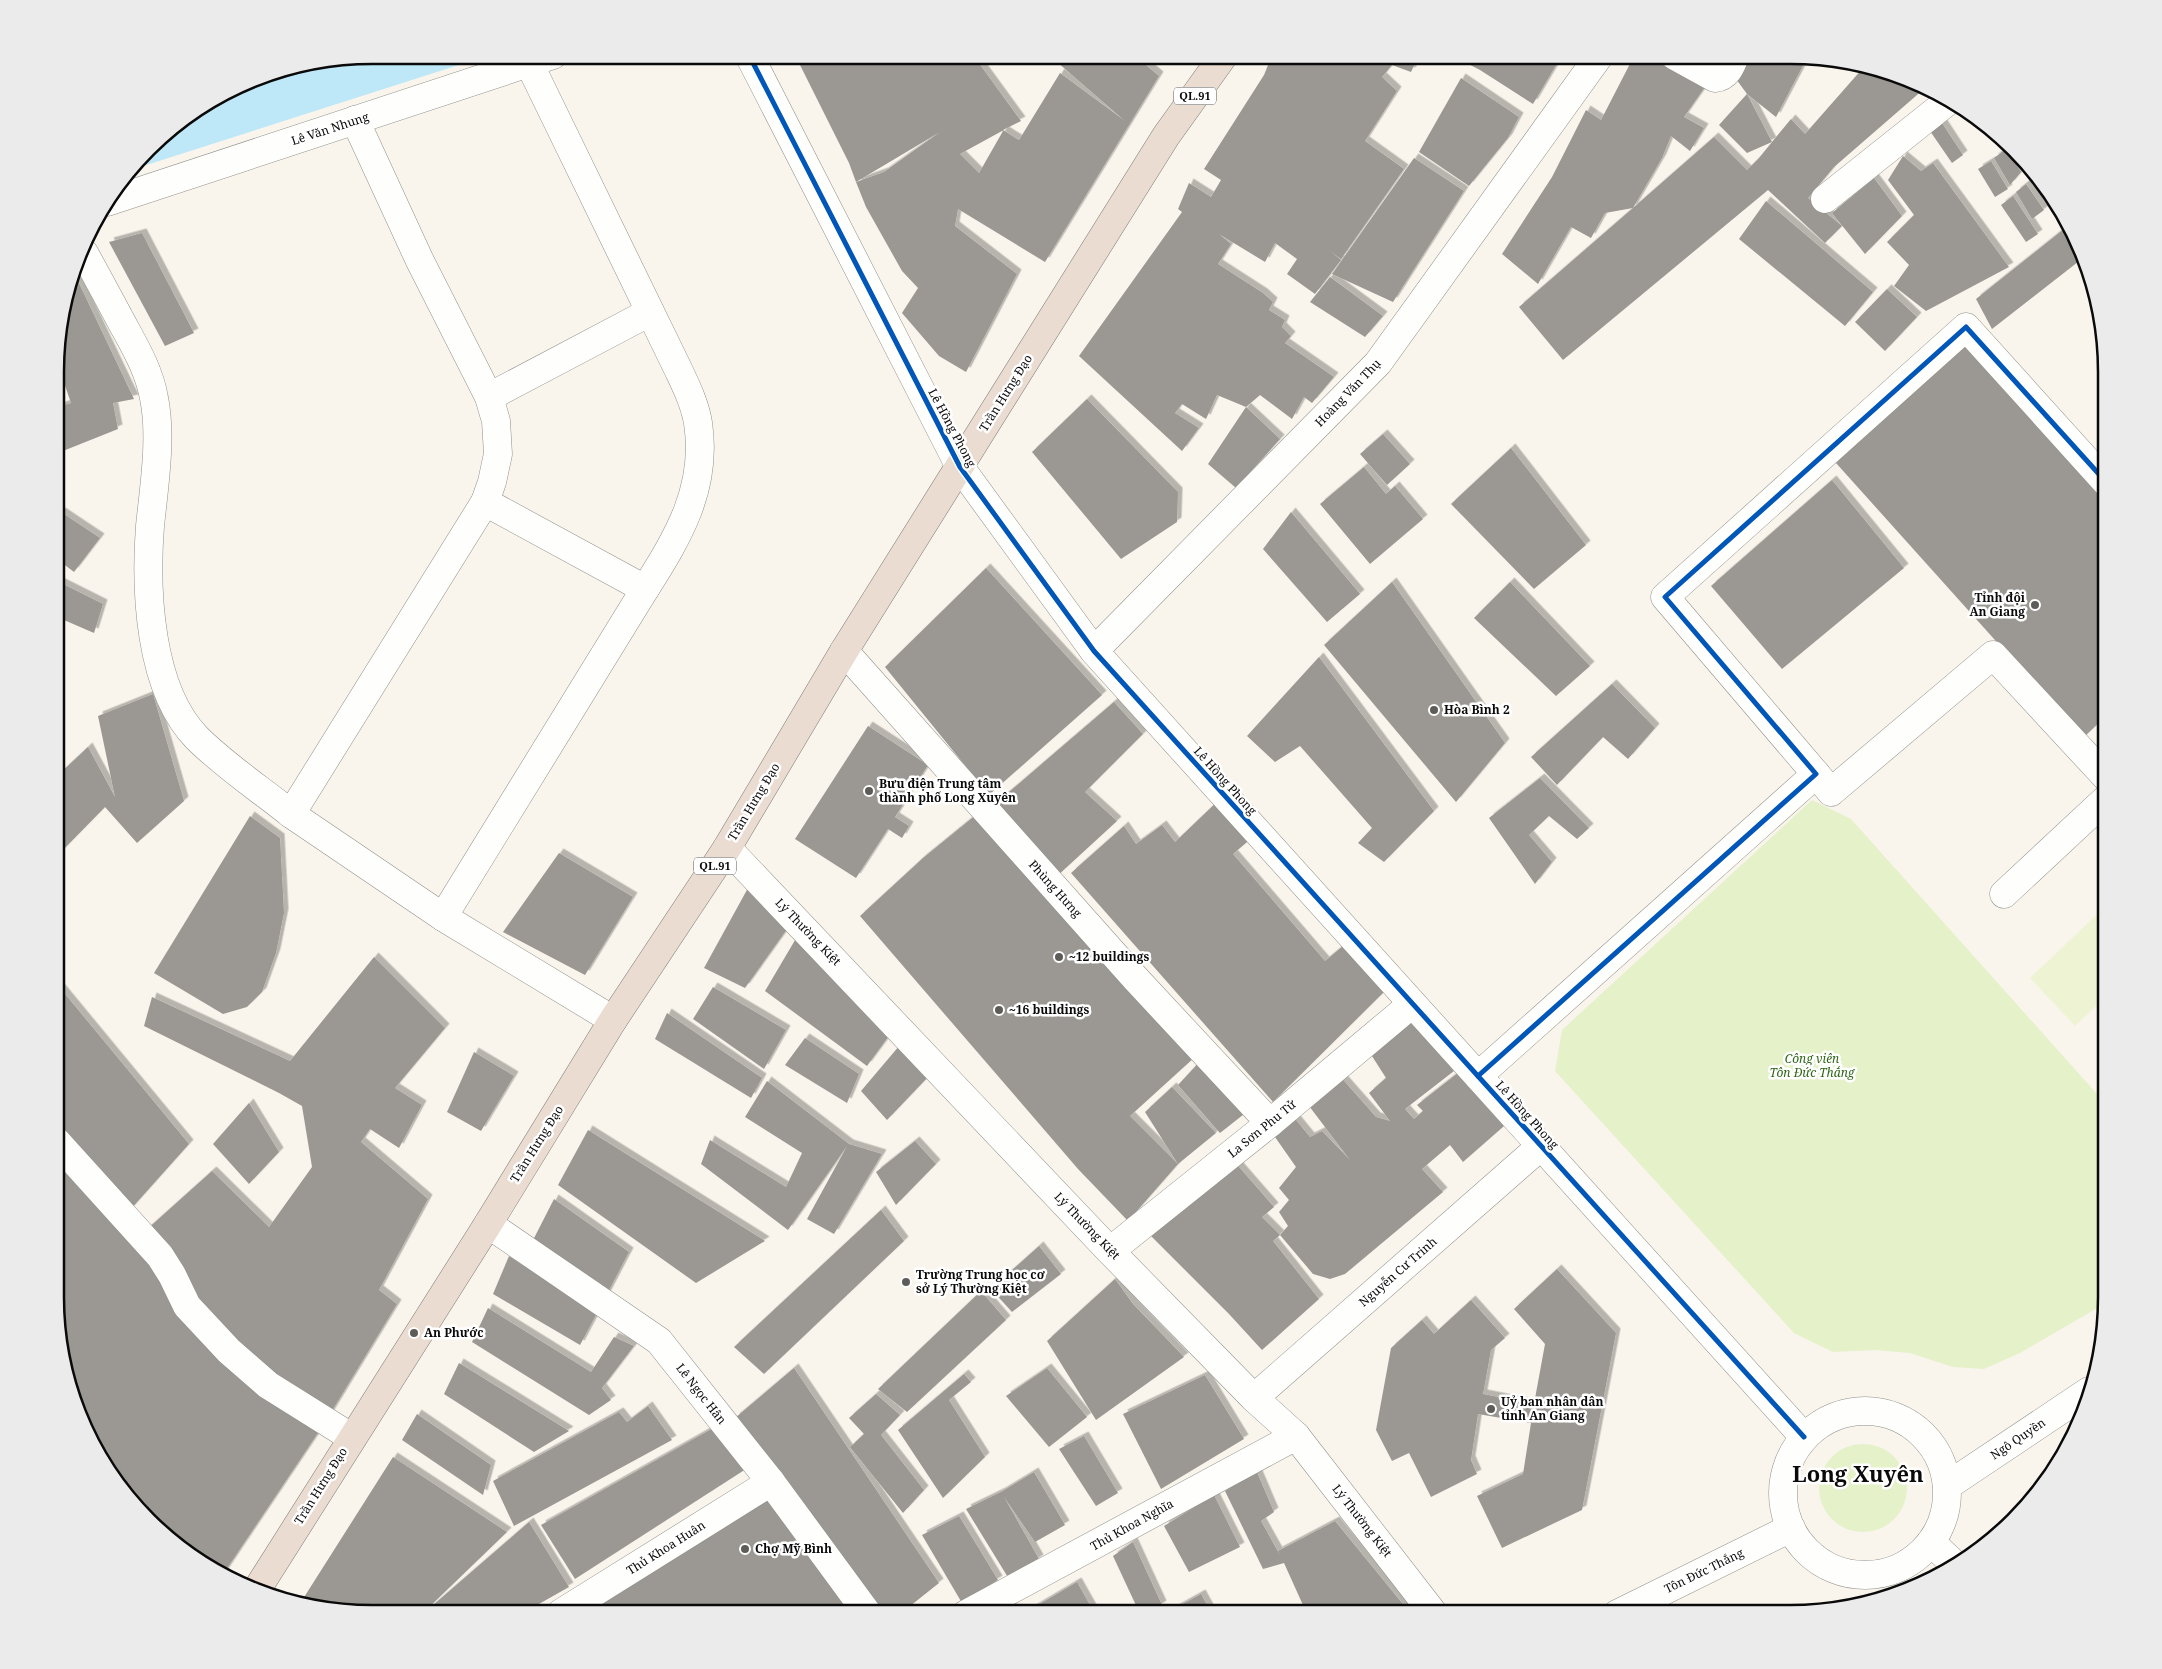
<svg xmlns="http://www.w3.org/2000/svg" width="2162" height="1669" font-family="'Noto Serif',serif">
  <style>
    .green { fill: #e4f1c9 }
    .pitch { fill: #eef4d3 }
    .water { fill: #bee8f7 }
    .building { fill: #9b9893; fill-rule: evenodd; filter: url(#shadow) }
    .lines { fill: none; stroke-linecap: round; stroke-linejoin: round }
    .minor-casing { stroke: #92908c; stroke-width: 29 }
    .highway-casing { stroke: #7f7d79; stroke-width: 29 }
    .minor { stroke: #fefefc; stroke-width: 28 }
    .highway { stroke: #eadcd1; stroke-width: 28 }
    .cycleway-casing { stroke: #fff; stroke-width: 8 }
    .cycleway { stroke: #0057b8; stroke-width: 5 }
    .poi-dot { fill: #5e5c59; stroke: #fff; stroke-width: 2 }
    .labels { text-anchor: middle; stroke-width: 5; stroke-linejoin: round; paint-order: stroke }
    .shield { fill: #fff; stroke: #545454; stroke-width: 1 }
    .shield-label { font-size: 11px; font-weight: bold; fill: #0a0a0a }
    .street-label { font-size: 12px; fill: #0a0a0a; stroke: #fff }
    .poi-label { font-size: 12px; font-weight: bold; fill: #0a0a0a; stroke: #fff; text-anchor: start }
    .park-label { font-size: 12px; font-style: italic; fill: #2d6615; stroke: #fff }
    .town-label { font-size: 22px; font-weight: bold; fill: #0a0a0a; stroke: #fff }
    .rim { fill: none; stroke: #0a0a0a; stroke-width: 2.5 }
  </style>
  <defs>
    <filter id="shadow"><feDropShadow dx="4.5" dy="-4.5" stdDeviation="0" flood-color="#0004"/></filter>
  </defs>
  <rect width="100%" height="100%" fill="#f9f5ec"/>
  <g class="green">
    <path d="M 1812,800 L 1851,819 L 2106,1104 L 2106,1303 L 2020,1353 L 1984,1369 L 1953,1367 L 1910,1353 L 1875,1350 L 1833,1352 L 1794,1333 L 1555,1071 L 1562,1030 Z"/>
    <circle cx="1863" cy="1488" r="44"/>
  </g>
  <path class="pitch" d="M 2107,905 L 2107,996 L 2075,1026 L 2030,978 Z"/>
  <path class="water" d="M 372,55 L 490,55 L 134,169 L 163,133 L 270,72 Z"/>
  <g class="building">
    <path d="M 795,55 L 973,55 L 1021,121 L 1003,130 L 1019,140 L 1060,73 L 1125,121 L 1057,62 L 1064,55 L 1134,55 L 1159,76 L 1045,262 L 958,209 L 955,226 L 1017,274 L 966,372 L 939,356 L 902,313 L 918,288 L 902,271 L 866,207 L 856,182 L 884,172 L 940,132 L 856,182 L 849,163 ZM 1002,131 L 1003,131 L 979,173 L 960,154 Z"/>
    <path d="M 1272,55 L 1419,55 L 1411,72 L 1392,65 L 1382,77 L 1397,91 L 1365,141 L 1404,169 L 1341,259 L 1330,251 L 1341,260 L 1315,294 L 1287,274 L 1297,259 L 1275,243 L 1265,262 L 1219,234 L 1231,244 L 1218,264 L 1263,293 L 1273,302 L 1269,310 L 1285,320 L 1282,327 L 1291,336 L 1285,343 L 1334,377 L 1312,403 L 1304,397 L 1292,419 L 1260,395 L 1246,407 L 1217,395 L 1206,419 L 1182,404 L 1175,413 L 1199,428 L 1182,451 L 1079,356 L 1182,212 L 1178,209 L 1189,183 L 1211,197 L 1221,180 L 1204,169 L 1264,75 Z"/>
    <path d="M 1451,55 L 1552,56 L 1569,56 L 1565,63 L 1559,60 L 1533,104 L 1480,70 Z"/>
    <path d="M 1634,56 L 1651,56 L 1705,87 L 1684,117 L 1704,128 L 1690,151 L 1671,136 L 1662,158 L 1633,208 L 1714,137 L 1747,170 L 1759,158 L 1772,142 L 1747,153 L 1719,125 L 1747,94 L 1772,142 L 1791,119 L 1805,134 L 1863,68 L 1911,79 L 1925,88 L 1834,167 L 1808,198 L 1842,226 L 1825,243 L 1768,190 L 1563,360 L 1519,307 L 1633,208 L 1605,213 L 1591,238 L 1571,227 L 1538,284 L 1502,254 L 1552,177 L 1586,110 L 1601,120 Z"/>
    <path d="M 1748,56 L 1808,56 L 1776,117 L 1747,94 L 1736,79 Z"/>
    <path d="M 1461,78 L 1519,117 L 1508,138 L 1469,186 L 1419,152 Z"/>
    <path d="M 1942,123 L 1963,155 L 1952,163 L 1930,131 Z"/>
    <path d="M 2006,149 L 2021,172 L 2010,185 L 1994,158 Z"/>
    <path d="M 1903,156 L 1921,171 L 1933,163 L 2009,267 L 1926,311 L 1894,286 L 1909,265 L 1887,242 L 1914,215 L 1888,180 Z"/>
    <path d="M 1414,158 L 1464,191 L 1393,302 L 1332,274 Z"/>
    <path d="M 1991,161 L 2008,189 L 1995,197 L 1978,169 Z"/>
    <path d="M 1874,178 L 1902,216 L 1865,254 L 1832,213 Z"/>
    <path d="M 2026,184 L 2044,210 L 2032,219 L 2016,192 Z"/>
    <path d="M 2013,196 L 2038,234 L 2026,242 L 2001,205 Z"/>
    <path d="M 2048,200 L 2066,221 L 2063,224 Z"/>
    <path d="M 1766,201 L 1873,292 L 1845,326 L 1739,239 Z"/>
    <path d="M 2069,225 L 2074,232 L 2083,258 L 1992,329 L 1976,299 Z"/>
    <path d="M 142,233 L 194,333 L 165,346 L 109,242 Z"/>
    <path d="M 76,277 L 134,399 L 113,403 L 118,429 L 58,453 L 58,407 L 71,403 L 60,371 L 58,372 L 58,330 Z"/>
    <path d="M 1330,277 L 1383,316 L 1365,337 L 1310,302 Z"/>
    <path d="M 1887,289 L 1917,317 L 1885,351 L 1855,322 Z"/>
    <path d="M 1966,339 L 2107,495 L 2107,715 L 2083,738 L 1836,463 Z"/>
    <path d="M 1087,399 L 1178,492 L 1177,522 L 1121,559 L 1032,452 Z"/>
    <path d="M 1246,407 L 1280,439 L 1236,488 L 1208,464 Z"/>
    <path d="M 1383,434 L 1410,464 L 1387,485 L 1360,454 Z"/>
    <path d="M 1511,448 L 1586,545 L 1534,589 L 1451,504 Z"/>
    <path d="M 1364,467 L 1386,494 L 1395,486 L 1423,519 L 1370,564 L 1320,504 Z"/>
    <path d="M 1832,480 L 1904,568 L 1782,669 L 1711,586 Z"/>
    <path d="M 61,512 L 100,538 L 74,572 L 57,559 L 57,516 Z"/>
    <path d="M 1291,512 L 1360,594 L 1327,622 L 1263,549 Z"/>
    <path d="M 986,568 L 1102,695 L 989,795 L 885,667 Z"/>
    <path d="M 57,581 L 103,604 L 94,633 L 57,617 Z"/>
    <path d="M 1392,582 L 1505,743 L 1456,802 L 1324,645 Z"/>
    <path d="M 1510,582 L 1590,666 L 1556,696 L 1474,618 Z"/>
    <path d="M 1319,657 L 1434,811 L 1384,862 L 1358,843 L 1372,828 L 1300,746 L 1275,762 L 1247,736 Z"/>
    <path d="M 1612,684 L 1655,728 L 1628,759 L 1603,737 L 1557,785 L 1531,757 Z"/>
    <path d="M 153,694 L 184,801 L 137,843 L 105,807 L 57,856 L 57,776 L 88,747 L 115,797 L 98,716 Z"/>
    <path d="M 1114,702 L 1143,734 L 1085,792 L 1117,821 L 1056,877 L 995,804 Z"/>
    <path d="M 868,726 L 928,765 L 895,817 L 909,826 L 902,838 L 888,829 L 856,878 L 795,839 Z"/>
    <path d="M 1540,778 L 1589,828 L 1577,839 L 1549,816 L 1529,835 L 1552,862 L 1535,884 L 1489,818 Z"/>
    <path d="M 1220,799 L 1253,837 L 1233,854 L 1325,961 L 1349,941 L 1388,988 L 1273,1102 L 1071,873 L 1124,826 L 1136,844 L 1162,825 L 1175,842 Z"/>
    <path d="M 977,814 L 1196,1056 L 1130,1116 L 1178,1164 L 1145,1112 L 1172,1087 L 1216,1133 L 1178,1164 L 1128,1221 L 1078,1169 L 860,916 L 923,858 Z"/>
    <path d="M 250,816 L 280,838 L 284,913 L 276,953 L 262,992 L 247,1007 L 223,1014 L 154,973 Z"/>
    <path d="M 559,853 L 633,897 L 585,975 L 503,932 Z"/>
    <path d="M 748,888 L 790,925 L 745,988 L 704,968 Z"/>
    <path d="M 801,930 L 894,1029 L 867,1066 L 765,991 Z"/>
    <path d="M 374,957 L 445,1028 L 395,1088 L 422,1105 L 399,1148 L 370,1129 L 361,1142 L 428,1199 L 379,1290 L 397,1304 L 324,1424 L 224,1573 L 163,1536 L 88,1437 L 56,1318 L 56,1154 L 144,1232 L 212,1171 L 269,1227 L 312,1167 L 302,1106 L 279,1093 L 144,1026 L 152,997 L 290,1061 Z"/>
    <path d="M 56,983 L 189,1144 L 130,1210 L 56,1124 Z"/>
    <path d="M 713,987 L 786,1030 L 764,1069 L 693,1019 Z"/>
    <path d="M 1401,1008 L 1454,1071 L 1405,1109 L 1414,1119 L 1423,1111 L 1417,1105 L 1463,1069 L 1504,1126 L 1463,1162 L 1450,1145 L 1422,1169 L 1443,1192 L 1345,1274 L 1330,1279 L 1313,1274 L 1280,1235 L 1288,1226 L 1279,1212 L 1289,1200 L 1279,1188 L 1296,1167 L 1275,1137 L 1292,1115 L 1310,1137 L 1322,1131 L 1350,1160 L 1306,1102 L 1338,1074 L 1376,1117 L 1390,1121 L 1369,1093 L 1386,1078 L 1363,1042 Z"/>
    <path d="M 667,1013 L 762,1078 L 751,1098 L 655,1039 Z"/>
    <path d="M 805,1038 L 859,1074 L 847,1103 L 785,1065 Z"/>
    <path d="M 900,1045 L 929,1076 L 887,1120 L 861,1091 Z"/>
    <path d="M 474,1052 L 514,1076 L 481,1131 L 447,1112 Z"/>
    <path d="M 1203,1058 L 1253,1107 L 1220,1133 L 1178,1085 Z"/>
    <path d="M 767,1081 L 849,1144 L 882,1154 L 834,1234 L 807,1219 L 847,1146 L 788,1230 L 701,1164 L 710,1140 L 786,1187 L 802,1153 L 745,1117 Z"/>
    <path d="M 249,1103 L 279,1152 L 249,1184 L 213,1144 Z"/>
    <path d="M 588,1130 L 765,1241 L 696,1283 L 558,1185 Z"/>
    <path d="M 915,1141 L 936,1164 L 896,1205 L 876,1172 Z"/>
    <path d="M 1233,1160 L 1274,1207 L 1262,1217 L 1280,1235 L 1273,1241 L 1319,1299 L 1262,1350 L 1229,1314 L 1147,1232 Z"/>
    <path d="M 554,1199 L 629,1252 L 606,1296 L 529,1248 Z"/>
    <path d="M 881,1210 L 904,1241 L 764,1374 L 734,1347 Z"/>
    <path d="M 1039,1246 L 1061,1274 L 1012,1312 L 991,1289 Z"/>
    <path d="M 509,1256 L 597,1313 L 580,1345 L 493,1294 Z"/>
    <path d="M 1557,1269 L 1616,1333 L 1582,1510 L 1502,1548 L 1477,1496 L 1523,1474 L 1531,1423 L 1478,1414 L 1471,1460 L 1477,1474 L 1431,1497 L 1409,1453 L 1392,1461 L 1376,1430 L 1391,1348 L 1422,1320 L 1434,1334 L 1471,1300 L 1505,1338 L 1491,1350 L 1483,1394 L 1534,1404 L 1545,1344 L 1514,1309 Z"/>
    <path d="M 1115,1279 L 1133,1304 L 1184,1357 L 1096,1420 L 1047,1341 Z"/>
    <path d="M 981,1291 L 1006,1320 L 907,1412 L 878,1389 Z"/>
    <path d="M 488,1308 L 591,1372 L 614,1337 L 634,1346 L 602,1388 L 611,1400 L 589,1415 L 472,1342 Z"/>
    <path d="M 459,1363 L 569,1431 L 534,1452 L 444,1394 Z"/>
    <path d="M 794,1368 L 939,1583 L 900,1614 L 883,1614 L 735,1418 Z"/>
    <path d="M 1047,1368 L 1087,1417 L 1049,1447 L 1006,1396 Z"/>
    <path d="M 964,1374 L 971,1382 L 949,1400 L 985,1457 L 943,1498 L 898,1430 Z"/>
    <path d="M 1205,1375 L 1244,1439 L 1161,1489 L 1123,1414 Z"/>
    <path d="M 876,1394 L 900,1415 L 881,1435 L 924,1490 L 903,1513 L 850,1447 L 864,1434 L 849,1418 Z"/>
    <path d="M 648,1406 L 672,1440 L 514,1526 L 493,1481 L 619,1412 L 627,1422 Z"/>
    <path d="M 417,1414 L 491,1465 L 483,1495 L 402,1440 Z"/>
    <path d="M 715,1427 L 746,1469 L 575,1579 L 541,1525 Z"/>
    <path d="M 1084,1436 L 1118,1493 L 1096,1506 L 1059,1449 Z"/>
    <path d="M 393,1457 L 507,1532 L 423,1613 L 401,1613 L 399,1611 L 397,1613 L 352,1613 L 301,1602 Z"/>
    <path d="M 1256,1470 L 1274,1512 L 1261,1521 L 1281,1557 L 1278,1551 L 1335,1521 L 1411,1614 L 1307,1614 L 1284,1563 L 1263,1569 L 1225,1491 Z"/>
    <path d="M 1034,1472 L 1065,1525 L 1035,1542 L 1004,1497 L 1039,1559 L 1009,1579 L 966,1509 L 1001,1492 Z"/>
    <path d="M 770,1492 L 852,1605 L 844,1614 L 577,1613 Z"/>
    <path d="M 1214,1495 L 1240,1547 L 1189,1572 L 1164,1526 Z"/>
    <path d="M 959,1516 L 998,1580 L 962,1603 L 922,1535 Z"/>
    <path d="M 529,1522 L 569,1587 L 523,1613 L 424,1613 Z"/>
    <path d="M 1133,1542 L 1162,1605 L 1148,1614 L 1140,1614 L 1113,1556 Z"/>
    <path d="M 1077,1582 L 1095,1614 L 1023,1614 Z"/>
    <path d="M 1201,1594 L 1212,1614 L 1165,1614 Z"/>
  </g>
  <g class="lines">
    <g class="minor-casing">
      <g id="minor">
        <path d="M 749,55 L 960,467 L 1094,651 L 1804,1437"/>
        <path d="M 1675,56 L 1715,78 C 1727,77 1731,66 1735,56"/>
        <path d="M 529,63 L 678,369 C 686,386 695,404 698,423 C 708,488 678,537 645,589"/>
        <path d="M 355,120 L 420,261 L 489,397 L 496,421 L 498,454 L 492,482 L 485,502 L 291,814 L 443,917 L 613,1020"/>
        <path d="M 1825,199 L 1947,102"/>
        <path d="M 107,202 L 553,55"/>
        <path d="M 84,253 C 97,276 109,299 122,323 C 135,347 149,370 154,398 C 162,437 154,487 150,526 C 145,590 149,689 197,738 C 225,766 260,789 291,814"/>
        <path d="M 489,397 L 650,312"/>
        <path d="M 844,651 L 1135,978 L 1270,1123"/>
        <path d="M 1094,651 L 1378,363 L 1599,56"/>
        <path d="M 1816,774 L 1831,792 L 1993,655 L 2107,778"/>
        <path d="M 727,848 L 1110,1251 L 1254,1398 L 1296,1436 L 1434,1614"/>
        <path d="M 2004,894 L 2107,798"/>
        <path d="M 443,917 L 645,589 L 485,502"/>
        <path d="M 1478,1076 L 1816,774 L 1665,597 L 1966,327 L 2107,483"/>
        <path d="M 56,1141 L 160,1256 L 172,1275 L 187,1306 L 229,1351 L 268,1385 L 351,1437"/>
        <path d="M 488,1224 L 659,1341 L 771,1482 L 868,1614"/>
        <path d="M 1110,1251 L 1270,1123 L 1412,1004"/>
        <path d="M 1254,1398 L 1541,1146"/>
        <circle cx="1865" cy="1493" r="82"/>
        <path d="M 1947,1486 L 2089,1391"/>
        <path d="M 1931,1542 L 1953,1563"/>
        <path d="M 561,1613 L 771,1482"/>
        <path d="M 966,1614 L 1296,1436"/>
        <path d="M 1617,1614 L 1791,1528"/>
      </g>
    </g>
    <g class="highway-casing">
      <path id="highway" d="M 256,1591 L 488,1224 L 613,1020 L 727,848 L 844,651 L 1166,136 L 1224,55"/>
    </g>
    <use href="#minor" class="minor"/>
    <use href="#highway" class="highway"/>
    <g class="cycleway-casing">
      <g id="cycleway">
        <path d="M 749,55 L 960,467 L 1094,651 L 1804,1437"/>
        <path d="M 1478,1076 L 1816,774 L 1665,597 L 1966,327 L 2107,483"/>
      </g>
    </g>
    <use href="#cycleway" class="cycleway"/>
  </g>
  <g class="poi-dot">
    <circle cx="2035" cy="605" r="5"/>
    <circle cx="1434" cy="710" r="5"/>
    <circle cx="869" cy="791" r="5"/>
    <circle cx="1059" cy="957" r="5"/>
    <circle cx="999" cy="1010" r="5"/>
    <circle cx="906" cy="1282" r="5"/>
    <circle cx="414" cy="1333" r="5"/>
    <circle cx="1491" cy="1409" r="5"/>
    <circle cx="745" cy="1549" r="5"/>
  </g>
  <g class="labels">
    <g class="shield">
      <rect x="1174" y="87.5" width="42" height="17" rx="4"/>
      <rect x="694" y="857.5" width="42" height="17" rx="4"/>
    </g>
    <g class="shield-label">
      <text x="1195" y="100">QL.91</text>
      <text x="715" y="870">QL.91</text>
    </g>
    <g class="street-label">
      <text transform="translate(330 129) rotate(-18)" y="4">Lê Văn Nhung</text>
      <text transform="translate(1006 393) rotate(-58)" y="4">Trần Hưng Đạo</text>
      <text transform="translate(1348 393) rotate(-46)" y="4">Hoàng Văn Thụ</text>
      <text transform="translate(952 428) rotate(62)" y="4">Lê Hồng Phong</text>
      <text transform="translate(1225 781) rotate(48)" y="4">Lê Hồng Phong</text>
      <text transform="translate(754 802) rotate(-59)" y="4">Trần Hưng Đạo</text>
      <text transform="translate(1055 889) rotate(48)" y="4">Phùng Hưng</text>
      <text transform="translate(808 932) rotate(46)" y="4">Lý Thường Kiệt</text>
      <text transform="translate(1527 1115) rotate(48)" y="4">Lê Hồng Phong</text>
      <text transform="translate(1262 1129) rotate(-39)" y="4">La Sơn Phu Tử</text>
      <text transform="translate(537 1144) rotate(-58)" y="4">Trần Hưng Đạo</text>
      <text transform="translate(1087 1226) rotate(46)" y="4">Lý Thường Kiệt</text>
      <text transform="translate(1398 1272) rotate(-41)" y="4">Nguyễn Cư Trinh</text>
      <text transform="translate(701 1394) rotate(52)" y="4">Lê Ngọc Hân</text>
      <text transform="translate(2018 1439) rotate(-34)" y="4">Ngô Quyền</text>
      <text transform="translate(321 1486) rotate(-58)" y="4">Trần Hưng Đạo</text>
      <text transform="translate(1362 1521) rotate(52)" y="4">Lý Thường Kiệt</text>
      <text transform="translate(1132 1525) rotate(-29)" y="4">Thủ Khoa Nghĩa</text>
      <text transform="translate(666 1548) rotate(-32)" y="4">Thủ Khoa Huân</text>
      <text transform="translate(1704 1571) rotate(-26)" y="4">Tôn Đức Thắng</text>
    </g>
    <g class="poi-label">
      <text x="2025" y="602" text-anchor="end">Tỉnh đội<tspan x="2025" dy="14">An Giang</tspan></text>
      <text x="1444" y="714">Hòa Bình 2</text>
      <text x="879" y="788">Bưu điện Trung tâm<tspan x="879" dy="14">thành phố Long Xuyên</tspan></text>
      <text x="1069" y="961">~12 buildings</text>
      <text x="1009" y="1014">~16 buildings</text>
      <text x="916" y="1279">Trường Trung học cơ<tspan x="916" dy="14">sở Lý Thường Kiệt</tspan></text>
      <text x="424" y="1337">An Phước</text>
      <text x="1501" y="1406">Uỷ ban nhân dân<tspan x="1501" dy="14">tỉnh An Giang</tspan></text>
      <text x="755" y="1553">Chợ Mỹ Bình</text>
    </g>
    <g class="park-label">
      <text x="1812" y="1063">Công viên<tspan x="1812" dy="14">Tôn Đức Thắng</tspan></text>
    </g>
    <g class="town-label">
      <text x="1858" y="1482">Long Xuyên</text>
    </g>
  </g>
  <path d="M0 0H2162V1669H0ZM372 64H1790A308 308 0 0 1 2098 372V1297A308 308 0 0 1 1790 1605H372A308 308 0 0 1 64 1297V372A308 308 0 0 1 372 64Z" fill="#ebebeb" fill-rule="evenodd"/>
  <path class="rim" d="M372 64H1790A308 308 0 0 1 2098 372V1297A308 308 0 0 1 1790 1605H372A308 308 0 0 1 64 1297V372A308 308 0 0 1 372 64Z"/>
</svg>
